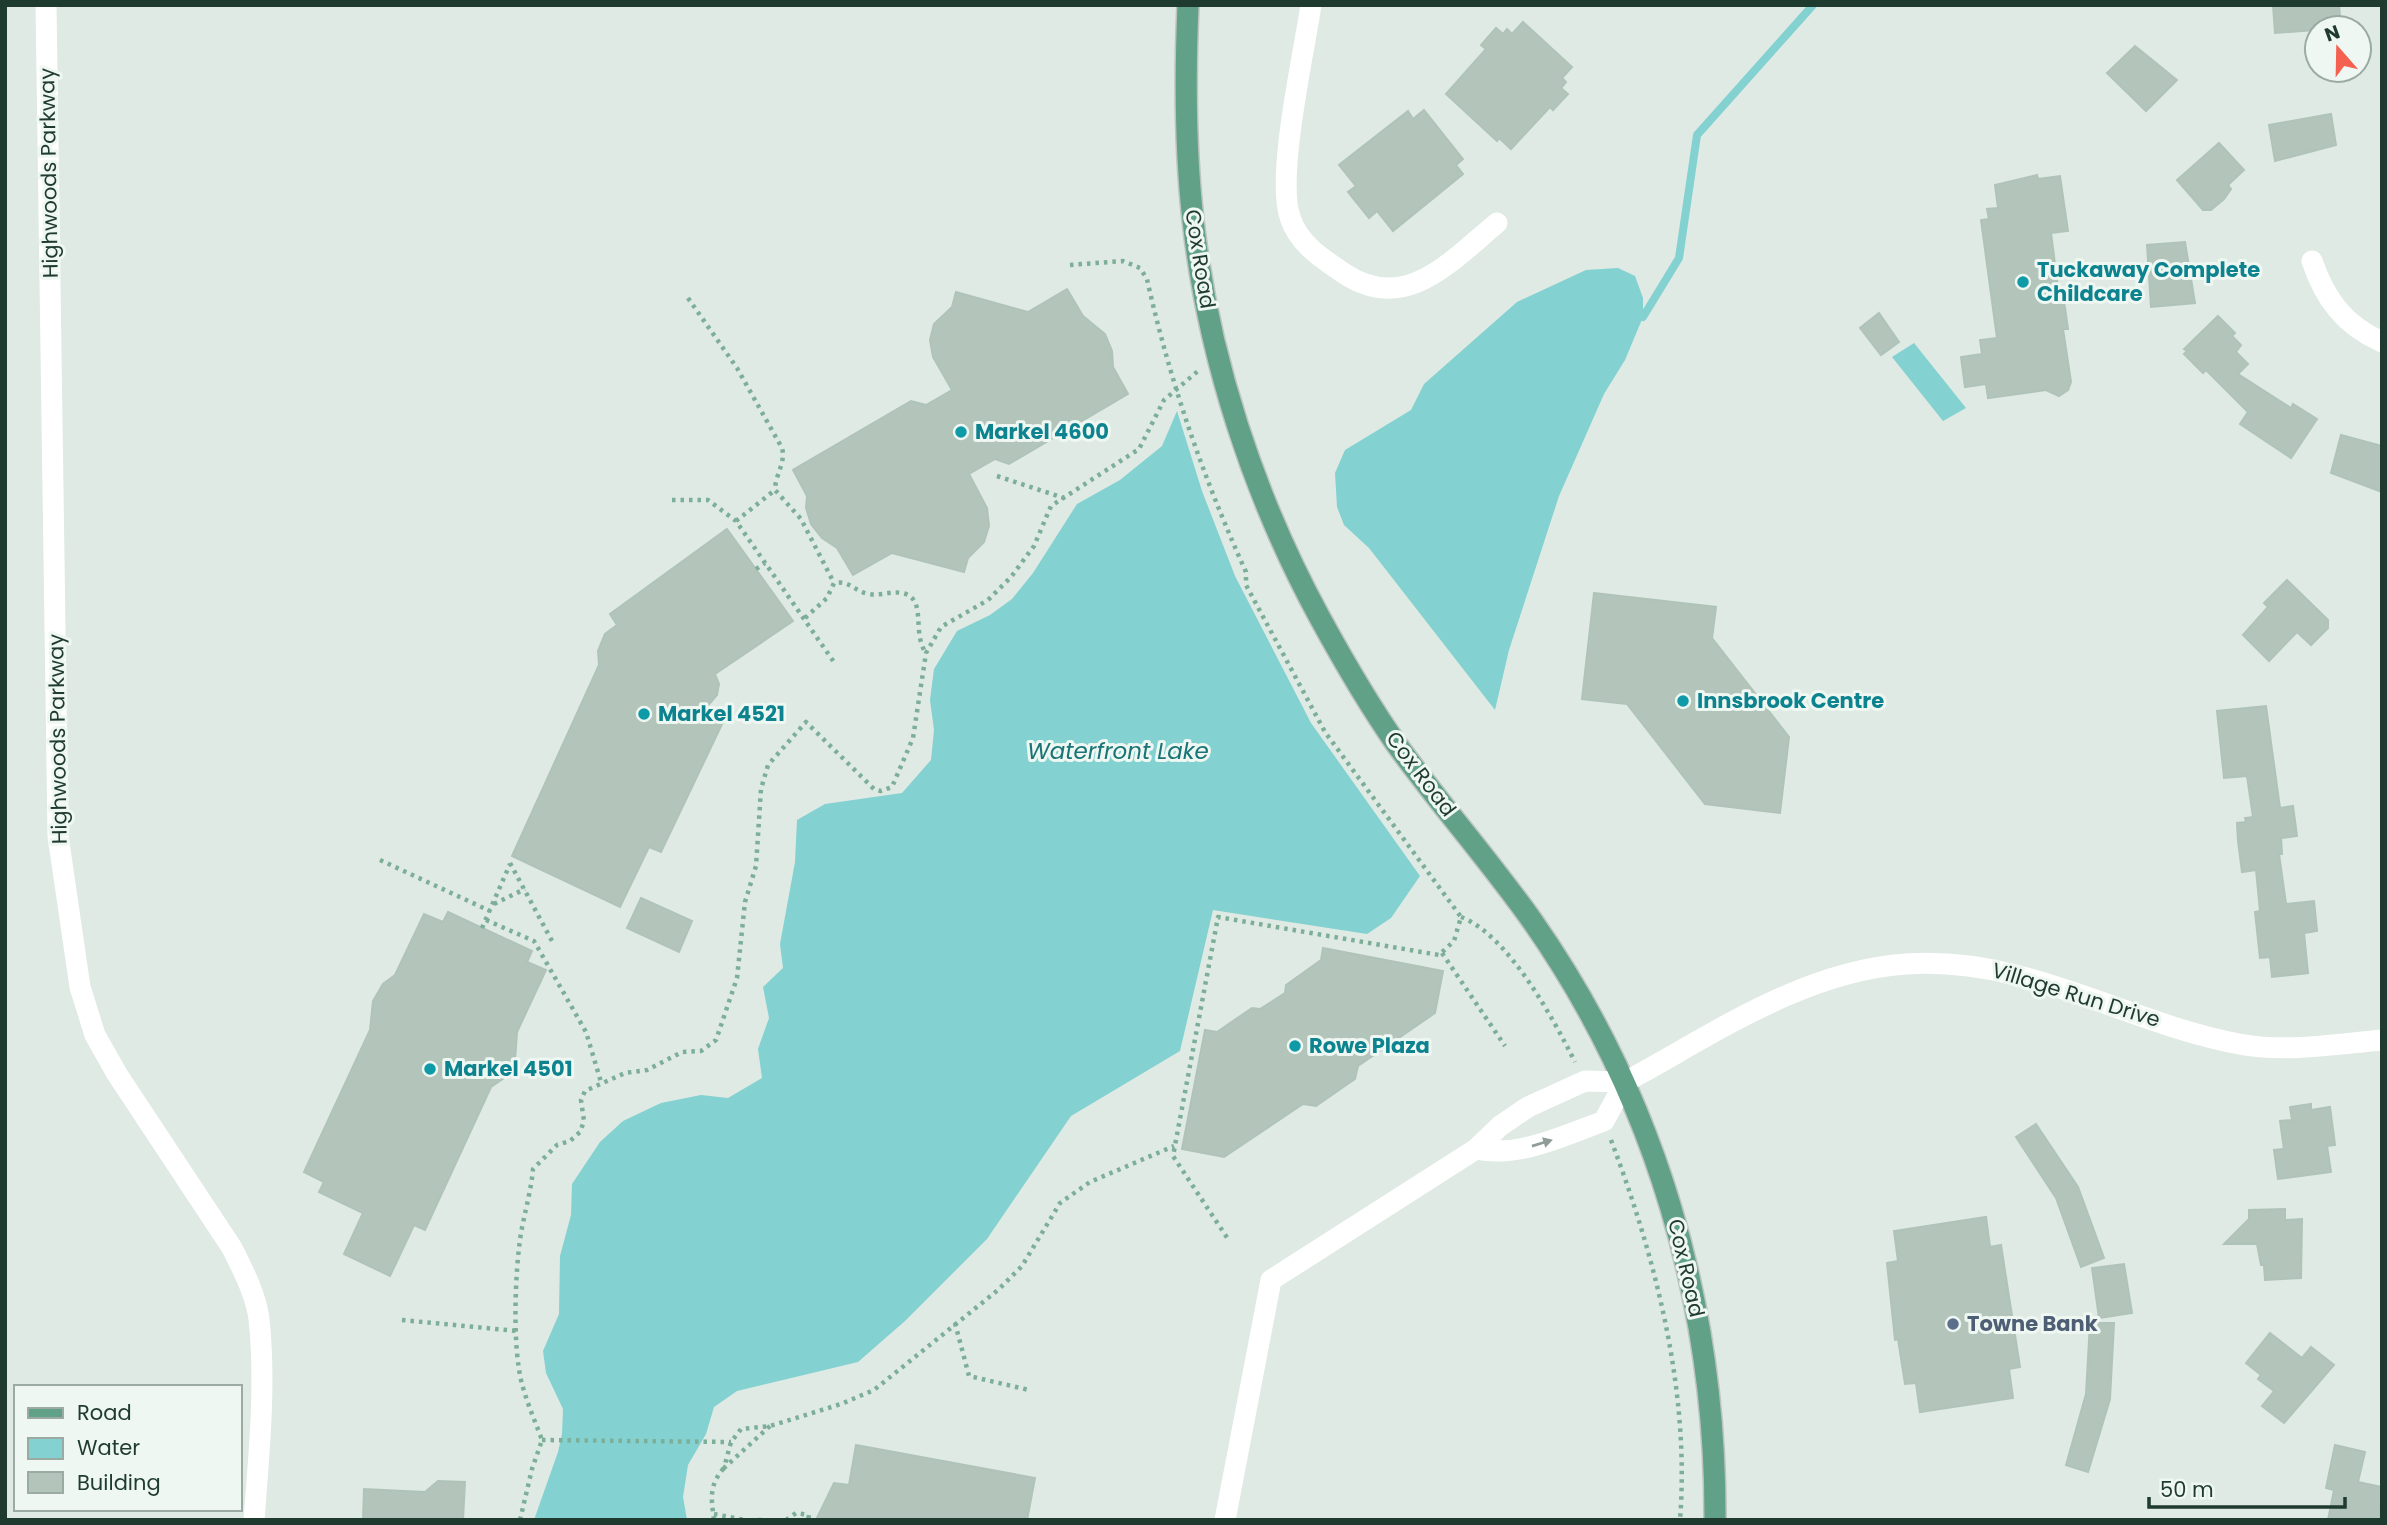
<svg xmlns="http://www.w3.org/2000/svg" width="2387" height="1525" font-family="Poppins,sans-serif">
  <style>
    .water { fill: #83d1d1 }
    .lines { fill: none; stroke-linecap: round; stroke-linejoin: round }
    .stream { stroke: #83d1d1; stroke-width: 8 }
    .building { fill: #b3c5bb; stroke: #b0c3b9; stroke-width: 2 }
    .major-casing { stroke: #bcc4c1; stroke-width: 24 }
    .path { stroke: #7dae98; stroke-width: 4.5; stroke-dasharray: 3.5 5; stroke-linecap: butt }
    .minor { stroke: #fff; stroke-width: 21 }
    .major { stroke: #61a187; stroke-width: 21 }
    .oneway { fill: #8f9c97 }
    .culture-dot { fill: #0f9aa8; stroke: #eef7f1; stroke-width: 2.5 }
    .service-dot { fill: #5c6f8a; stroke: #eef7f1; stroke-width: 2.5 }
    .labels { text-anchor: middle; stroke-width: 6; stroke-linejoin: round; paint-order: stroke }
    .street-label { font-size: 21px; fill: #1f3a2f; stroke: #eef7f1 }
    .culture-label { font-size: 21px; font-weight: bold; fill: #0d838f; stroke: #eef7f1; text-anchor: start }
    .service-label { font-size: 21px; font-weight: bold; fill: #4e5e75; stroke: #eef7f1; text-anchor: start }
    .water-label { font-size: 23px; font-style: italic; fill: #187476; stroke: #eef7f1 }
  </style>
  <rect width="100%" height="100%" fill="#deeae3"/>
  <g class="water">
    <path d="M 1618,268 L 1635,276 L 1643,298 L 1643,317 L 1625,360 L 1604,394 L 1559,496 L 1509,650 L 1495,710 L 1369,548 L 1344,525 L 1337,507 L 1335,473 L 1345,450 L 1411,410 L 1424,384 L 1517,302 L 1586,270 Z"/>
    <path d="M 1914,343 L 1966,408 L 1943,421 L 1892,357 Z"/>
    <path d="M 1177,411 L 1202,491 L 1235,576 L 1311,723 L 1420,876 L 1391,918 L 1367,934 L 1213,910 L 1180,1051 L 1071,1116 L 987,1239 L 905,1321 L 858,1362 L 737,1391 L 714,1407 L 706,1434 L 688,1465 L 683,1497 L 687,1520 L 534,1520 L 558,1452 L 562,1434 L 563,1409 L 546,1373 L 543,1351 L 559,1314 L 560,1256 L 571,1215 L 572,1184 L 600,1142 L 623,1121 L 661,1103 L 701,1095 L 728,1098 L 762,1078 L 758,1049 L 769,1018 L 763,987 L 783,968 L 780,944 L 795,862 L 797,820 L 825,804 L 902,793 L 931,760 L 934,730 L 930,700 L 934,669 L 957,631 L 990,615 L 1012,599 L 1033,573 L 1077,504 L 1120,480 L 1162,446 Z"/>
  </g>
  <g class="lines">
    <path class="stream" d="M 1643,317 L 1679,258 L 1697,135 L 1813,5"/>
  </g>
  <g class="building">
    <path d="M 2273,5 L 2339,5 L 2341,28 L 2275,33 Z"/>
    <path d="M 1523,22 L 1572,67 L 1562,78 L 1566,82 L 1561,88 L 1568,94 L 1553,110 L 1550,107 L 1511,149 L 1499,138 L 1497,141 L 1446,94 L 1486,49 L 1481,45 L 1496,28 L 1503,34 L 1507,29 L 1512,34 Z"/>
    <path d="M 2135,46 L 2177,80 L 2146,111 L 2107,73 Z"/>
    <path d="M 1424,110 L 1463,159 L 1456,165 L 1463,174 L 1393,231 L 1377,211 L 1369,218 L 1348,192 L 1356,186 L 1339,165 L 1408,111 L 1413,119 Z"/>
    <path d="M 2331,114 L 2336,145 L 2275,161 L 2269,125 Z"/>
    <path d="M 2219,143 L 2244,170 L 2228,185 L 2231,189 L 2224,199 L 2211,210 L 2203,210 L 2177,180 Z"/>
    <path d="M 2037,175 L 2038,179 L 2060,176 L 2068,231 L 2051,233 L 2059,295 L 2062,295 L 2065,308 L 2068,329 L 2063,329 L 2071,382 L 2068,390 L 2059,396 L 2046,390 L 1988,398 L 1986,384 L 1965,387 L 1961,357 L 1982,354 L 1980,340 L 1997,338 L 1981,220 L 1989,219 L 1987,209 L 1998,208 L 1995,185 Z"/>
    <path d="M 2185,242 L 2195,303 L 2151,307 L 2147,245 Z"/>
    <path d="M 1067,289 L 1083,316 L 1105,334 L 1112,351 L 1113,367 L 1128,394 L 1009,464 L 995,459 L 969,474 L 987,508 L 989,526 L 984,542 L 968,558 L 964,572 L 892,553 L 853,575 L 837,548 L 822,538 L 811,524 L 806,508 L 807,496 L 793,470 L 911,401 L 926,405 L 952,390 L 933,357 L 930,340 L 934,324 L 952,307 L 956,292 L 1028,312 Z"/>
    <path d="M 1879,313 L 1899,342 L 1881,355 L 1860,328 Z"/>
    <path d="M 2218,316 L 2235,333 L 2232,336 L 2241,345 L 2236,352 L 2248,364 L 2238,374 L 2291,408 L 2293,404 L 2317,419 L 2291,458 L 2240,424 L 2248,412 L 2206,370 L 2203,373 L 2184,354 L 2187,351 L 2184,349 Z"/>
    <path d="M 2341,435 L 2382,446 L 2382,492 L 2331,473 Z"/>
    <path d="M 727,529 L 793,621 L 715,674 L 719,684 L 717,695 L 704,710 L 724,720 L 661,852 L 649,847 L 620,907 L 512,856 L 599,665 L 598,651 L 605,634 L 617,625 L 610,614 Z"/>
    <path d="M 2287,580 L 2328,620 L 2328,628 L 2311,645 L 2297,632 L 2269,661 L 2243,635 L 2268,607 L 2264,603 Z"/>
    <path d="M 1594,593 L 1716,607 L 1712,638 L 1789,737 L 1780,813 L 1705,804 L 1627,704 L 1582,699 Z"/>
    <path d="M 2266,706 L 2280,808 L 2293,806 L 2297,836 L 2281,838 L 2282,854 L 2279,854 L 2286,904 L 2314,901 L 2317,931 L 2304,933 L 2308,973 L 2272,977 L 2270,957 L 2260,958 L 2255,912 L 2260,911 L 2256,870 L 2242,872 L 2238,841 L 2237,823 L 2246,822 L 2245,818 L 2253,817 L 2247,776 L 2224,778 L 2217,711 Z"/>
    <path d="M 641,898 L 692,921 L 679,952 L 627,928 Z"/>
    <path d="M 448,912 L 532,951 L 527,962 L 546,970 L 517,1032 L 515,1061 L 504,1078 L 491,1087 L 425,1230 L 414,1225 L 390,1276 L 344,1254 L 363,1213 L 319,1192 L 324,1182 L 304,1172 L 370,1030 L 373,1001 L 383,984 L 395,975 L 424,914 L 443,922 Z"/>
    <path d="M 1323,948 L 1443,971 L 1435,1013 L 1358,1066 L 1355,1079 L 1316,1106 L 1303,1104 L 1224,1157 L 1182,1149 L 1205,1030 L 1217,1032 L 1252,1008 L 1260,1009 L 1285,993 L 1286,985 L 1321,960 Z"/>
    <path d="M 2311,1104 L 2311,1110 L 2330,1107 L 2335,1145 L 2327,1146 L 2331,1172 L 2278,1179 L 2274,1150 L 2284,1149 L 2280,1121 L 2292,1120 L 2290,1107 Z"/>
    <path d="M 2036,1124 L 2078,1187 L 2104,1258 L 2081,1267 L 2056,1198 L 2016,1137 Z"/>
    <path d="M 2285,1209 L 2285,1220 L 2302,1219 L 2301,1278 L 2265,1280 L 2264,1265 L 2261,1265 L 2257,1244 L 2224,1244 L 2249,1219 L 2249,1210 Z"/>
    <path d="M 1986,1217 L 1990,1247 L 2001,1245 L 2020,1367 L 2009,1369 L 2013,1398 L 1920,1412 L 1916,1383 L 1905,1384 L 1898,1339 L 1895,1340 L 1887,1263 L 1898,1261 L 1894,1231 Z"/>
    <path d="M 2124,1264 L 2132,1313 L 2099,1318 L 2092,1268 Z"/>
    <path d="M 2090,1323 L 2114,1323 L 2110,1399 L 2088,1472 L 2066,1465 L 2086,1394 Z"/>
    <path d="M 2270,1333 L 2302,1358 L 2311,1347 L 2334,1365 L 2284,1423 L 2262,1406 L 2274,1391 L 2258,1379 L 2261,1375 L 2246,1363 Z"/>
    <path d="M 856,1445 L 1035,1478 L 1027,1520 L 816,1520 L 834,1483 L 849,1485 Z"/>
    <path d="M 2335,1445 L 2365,1452 L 2358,1482 L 2382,1487 L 2379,1520 L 2328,1520 L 2334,1490 L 2326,1488 Z"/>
    <path d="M 438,1481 L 465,1482 L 463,1520 L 363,1520 L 364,1489 L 425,1492 Z"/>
  </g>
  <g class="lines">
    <g class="major-casing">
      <path id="major" d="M 1188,5 C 1185,76 1185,149 1193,220 C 1208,357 1254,497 1320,618 C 1344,662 1369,705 1397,745 C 1441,806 1490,861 1533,922 C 1656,1098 1716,1306 1715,1520"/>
    </g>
    <g class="path">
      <path d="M 1070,265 L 1123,261 L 1140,268 L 1147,279 C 1170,382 1203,477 1246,572 L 1246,585 L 1325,732 L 1461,917 L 1454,941 L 1439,955 L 1218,917 L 1173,1156 L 1228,1239"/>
      <path d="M 688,298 L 737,368 L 782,448 C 786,463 775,475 775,490 L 801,519 L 834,583"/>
      <path d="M 997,476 L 1064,498"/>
      <path d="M 672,500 L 708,500 L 736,521 L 836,665"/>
      <path d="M 736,521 L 775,490"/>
      <path d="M 756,569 L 765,563"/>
      <path d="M 805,618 L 827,598 L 834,583 C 850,580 855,592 869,594 C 880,596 891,591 902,593 C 928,598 911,632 926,653"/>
      <path d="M 380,860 L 490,911"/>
      <path d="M 510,863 L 552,941"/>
      <path d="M 494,904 L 525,889"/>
      <path d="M 1461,917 C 1508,935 1553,1018 1575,1062"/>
      <path d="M 486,920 L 534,941 L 586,1032 L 601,1082"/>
      <path d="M 482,928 L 510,864"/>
      <path d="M 1442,953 L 1505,1046"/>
      <path d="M 1611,1140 C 1656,1259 1690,1392 1680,1520"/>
      <path d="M 402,1320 L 517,1331"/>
      <path d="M 955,1323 L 969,1376 L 1029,1390"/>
      <path d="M 770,1426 L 724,1468 L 731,1442 L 741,1429 L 770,1426 L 841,1404 L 874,1390 L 998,1290 L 1022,1266 L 1060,1203 L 1090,1182 L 1174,1146"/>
      <path d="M 542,1440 L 731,1442"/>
      <path d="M 714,1514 L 745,1520"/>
      <path d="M 520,1520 L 532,1469 L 542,1440 C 535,1421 527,1403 522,1384 C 512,1347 515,1271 521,1233 C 525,1211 531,1191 533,1169 L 557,1145 L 570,1141 L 580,1132 L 584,1121 L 581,1100 L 585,1091 L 625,1073 L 647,1070 L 682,1052 L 701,1051 L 716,1040 L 737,978 L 745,902 L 756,866 L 761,789 L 768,765 L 806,722 L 874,789 L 881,791 L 892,787 L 913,738 L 926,653 L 941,627 L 988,600 L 1011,577 L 1034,546 L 1051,506 L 1139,449 L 1164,400 L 1198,371"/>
      <path d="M 714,1520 C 711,1498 709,1485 724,1468"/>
      <path d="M 758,1520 L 765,1520"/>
      <path d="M 786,1520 L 796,1513 L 809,1515 L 808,1520"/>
    </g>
    <g class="minor">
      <path d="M 46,5 L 58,836 L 80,987 L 95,1035 L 117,1074 L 232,1248 C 243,1270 256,1295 259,1319 C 266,1385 259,1454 254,1520"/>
      <path d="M 1311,5 C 1304,53 1276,176 1290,217 C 1298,244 1323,259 1345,274 C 1406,314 1451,261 1497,223"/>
      <path d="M 2312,261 C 2325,299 2344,325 2382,342"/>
      <path d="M 1625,1082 C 1714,1034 1803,971 1906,964 C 2025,955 2126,1023 2239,1044 C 2285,1053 2336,1044 2382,1040"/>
      <path d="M 1476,1149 C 1519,1158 1563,1136 1604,1121 L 1625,1082"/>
      <path d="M 1225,1520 L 1271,1280 L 1476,1149 L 1500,1126 L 1528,1107 L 1585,1081 L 1625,1082"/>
    </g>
    <use href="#major" class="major"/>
  </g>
  <defs><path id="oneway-solid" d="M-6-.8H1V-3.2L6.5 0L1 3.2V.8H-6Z" transform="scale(1.75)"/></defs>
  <use class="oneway" href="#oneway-solid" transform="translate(1542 1143) rotate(-17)"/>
  <g class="culture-dot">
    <circle cx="2023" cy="282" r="7"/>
    <circle cx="961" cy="432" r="7"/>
    <circle cx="1683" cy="701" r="7"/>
    <circle cx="644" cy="714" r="7"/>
    <circle cx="1295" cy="1046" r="7"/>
    <circle cx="430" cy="1069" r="7"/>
  </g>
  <circle class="service-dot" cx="1953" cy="1324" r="7"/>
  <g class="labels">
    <g class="street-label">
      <text transform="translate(49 173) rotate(-91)" y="7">Highwoods Parkway</text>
      <text transform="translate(1200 259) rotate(81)" y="7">Cox Road</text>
      <text transform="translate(58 739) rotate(-91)" y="7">Highwoods Parkway</text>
      <text transform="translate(1421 774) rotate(53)" y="7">Cox Road</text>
      <text transform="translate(2076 995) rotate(17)" y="7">Village Run Drive</text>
      <text transform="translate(1686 1268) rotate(77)" y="7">Cox Road</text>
    </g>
    <g class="culture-label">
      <text x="2037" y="277">Tuckaway Complete<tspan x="2037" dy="24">Childcare</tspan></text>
      <text x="975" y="439">Markel 4600</text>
      <text x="1697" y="708">Innsbrook Centre</text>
      <text x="658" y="721">Markel 4521</text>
      <text x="1309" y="1053">Rowe Plaza</text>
      <text x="444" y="1076">Markel 4501</text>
    </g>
    <g class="service-label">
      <text x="1967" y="1331">Towne Bank</text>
    </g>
    <g class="water-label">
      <text x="1118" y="759">Waterfront Lake</text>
    </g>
  </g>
  <rect width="2387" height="1525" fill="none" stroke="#1f3a2f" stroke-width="14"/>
  <rect x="14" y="1385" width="228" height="126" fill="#eef7f1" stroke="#9baba3" stroke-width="2"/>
  <rect x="28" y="1408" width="35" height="10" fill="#61a187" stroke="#9baba3" stroke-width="2"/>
  <text x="77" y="1420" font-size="21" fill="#1f3a2f">Road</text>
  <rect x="28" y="1438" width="35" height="21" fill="#83d1d1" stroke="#9baba3" stroke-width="2"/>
  <text x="77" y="1455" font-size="21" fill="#1f3a2f">Water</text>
  <rect x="28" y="1472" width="35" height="21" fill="#b3c5bb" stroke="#9baba3" stroke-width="2"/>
  <text x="77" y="1490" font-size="21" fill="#1f3a2f">Building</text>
  <g transform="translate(2338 49) rotate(340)"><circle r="33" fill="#eef7f1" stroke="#9baba3" stroke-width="2"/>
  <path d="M0-5L12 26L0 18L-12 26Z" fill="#f56150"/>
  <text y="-10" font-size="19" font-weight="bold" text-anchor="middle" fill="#1f3a2f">N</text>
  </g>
  <path d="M2149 1497v10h196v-10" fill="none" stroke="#1f3a2f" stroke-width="3.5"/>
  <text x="2160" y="1497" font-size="21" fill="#1f3a2f" stroke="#eef7f1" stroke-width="5" paint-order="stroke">50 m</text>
</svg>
